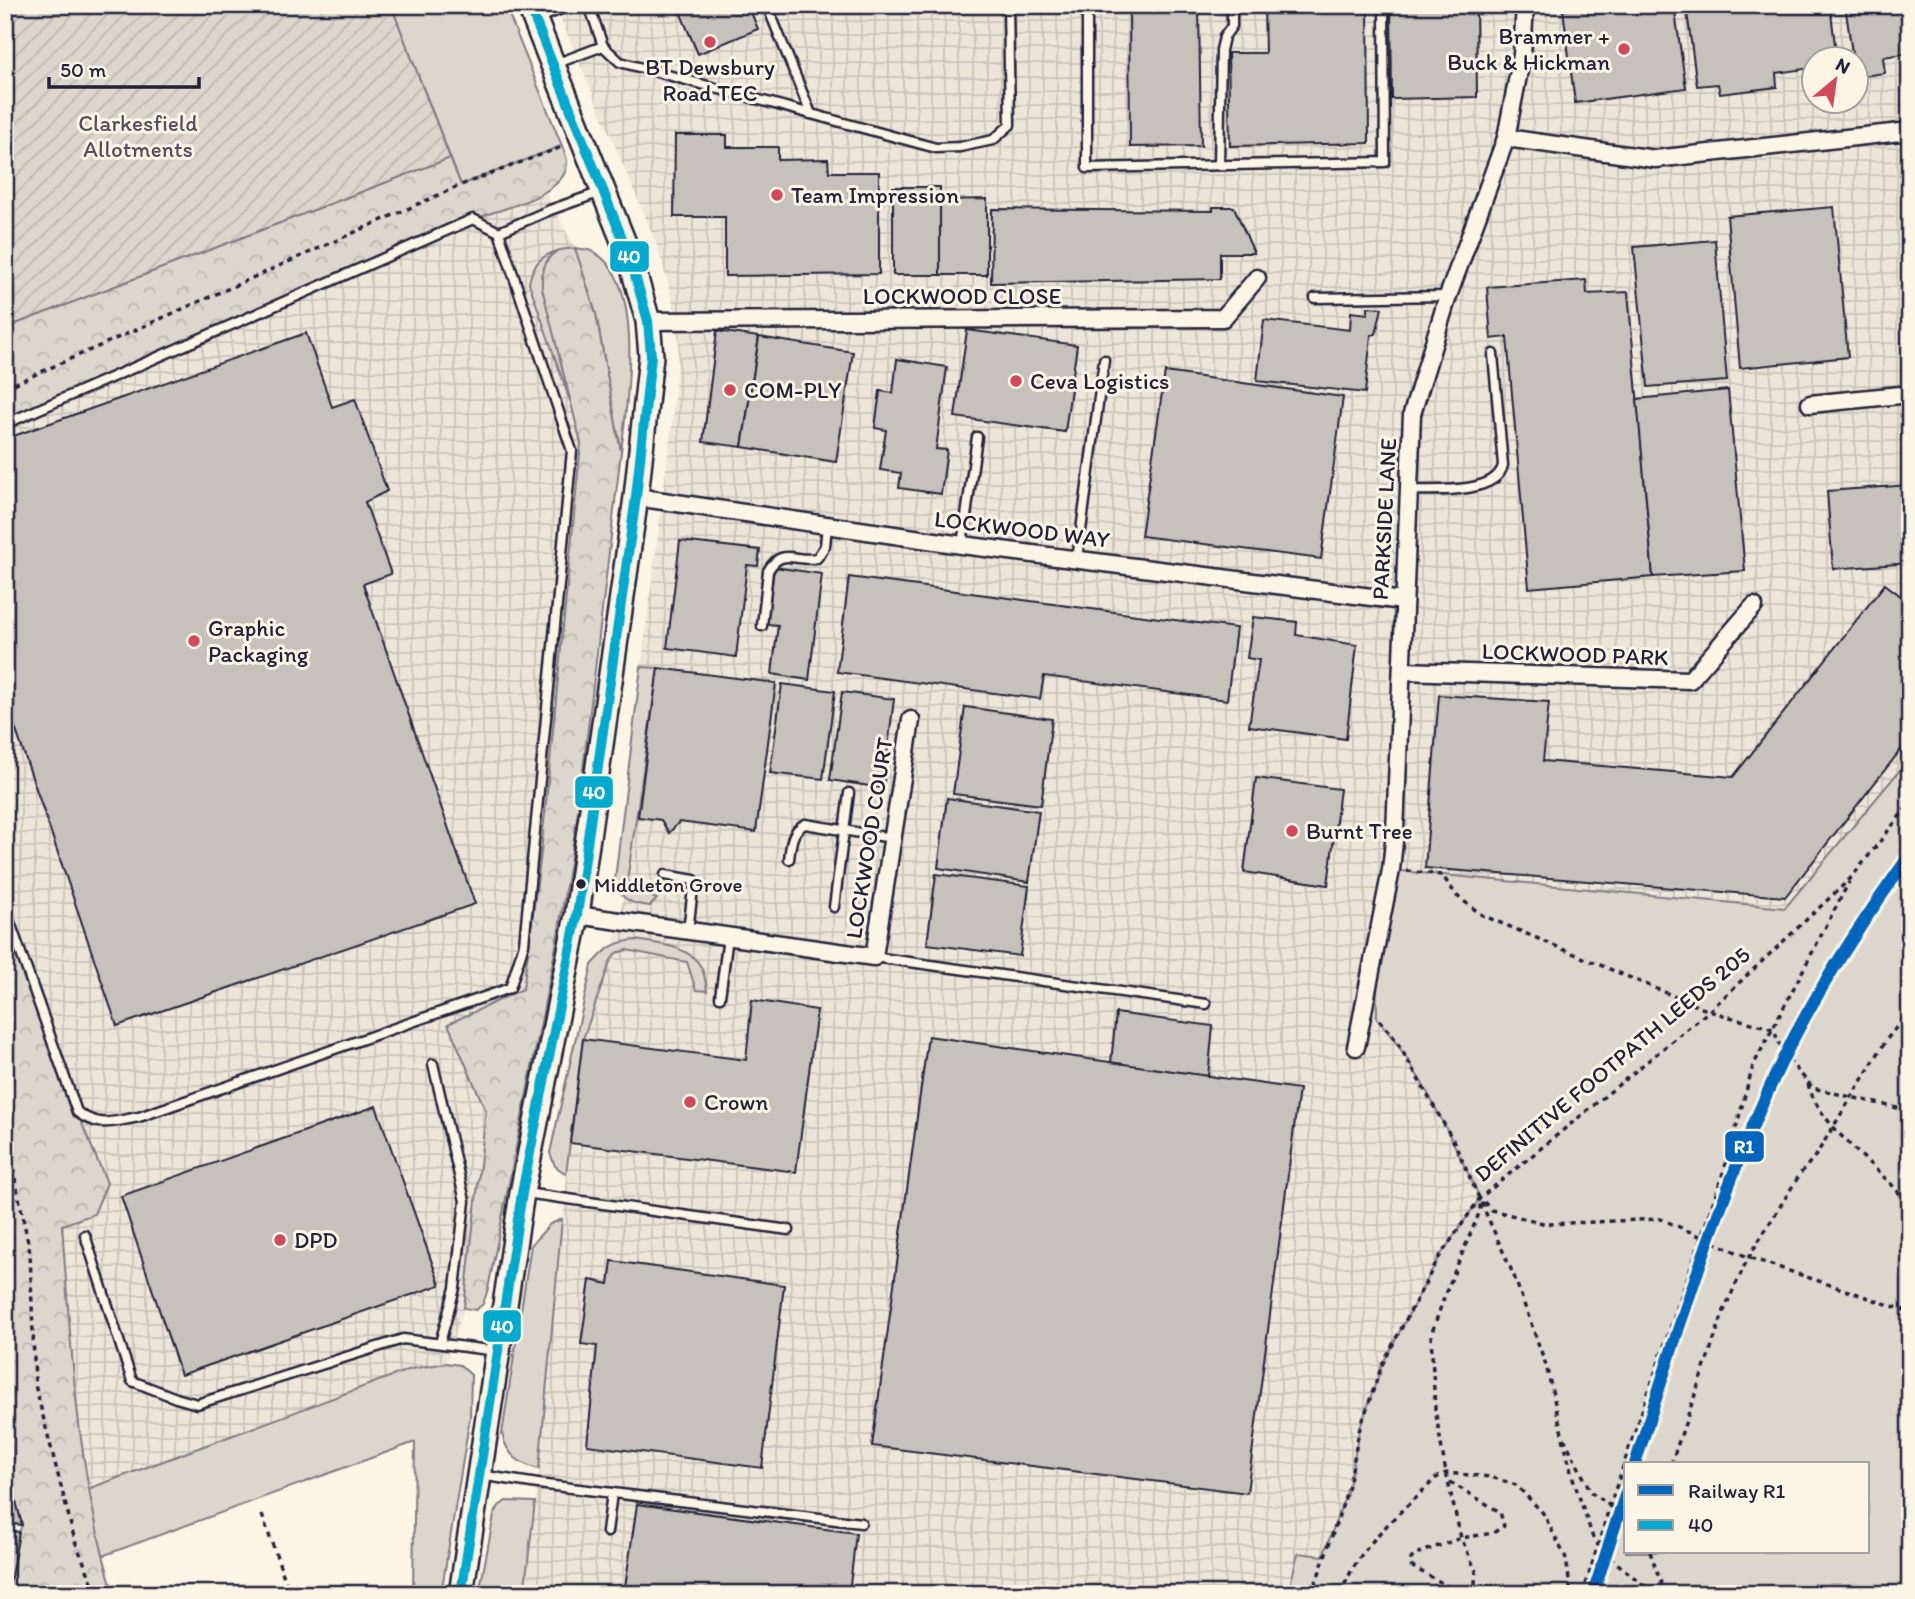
<svg xmlns="http://www.w3.org/2000/svg" width="1915" height="1599" font-family="Itim,sans-serif">
  <style>
    .industrial { fill: url(#industrial-grid); fill-rule: evenodd }
    .grass { fill: #dcd6cc; stroke: #7f7c84; stroke-width: 2; fill-rule: evenodd }
    .forest { fill: url(#forest-crowns); stroke: #7f7c84; stroke-width: 2 }
    .garden { fill: url(#garden-furrows); stroke: #7f7c84; stroke-width: 2 }
    .building { fill: #c6c1bb; stroke: #22223b; stroke-width: 2 }
    .lines { fill: none; stroke-linecap: round; stroke-linejoin: round }
    .lane-casing { stroke: #22223b; stroke-width: 13 }
    .street-casing { stroke: #22223b; stroke-width: 21 }
    .secondary-casing { stroke: #22223b; stroke-width: 28 }
    .path { stroke: #22223b; stroke-width: 3.5; stroke-dasharray: 5 5; stroke-linecap: butt }
    .lane { stroke: #fcf5e5; stroke-width: 8 }
    .street { stroke: #fcf5e5; stroke-width: 16 }
    .secondary { stroke: #fcf5e5; stroke-width: 23 }
    .bus-1-casing { stroke: #fcf5e5; stroke-width: 16 }
    .bus-1 { stroke: #00a9ce; stroke-width: 10 }
    .rail-1-casing { stroke: #fcf5e5; stroke-width: 18 }
    .rail-1 { stroke: #0065bd; stroke-width: 12 }
    .poi-dot { fill: #d1495b; stroke: #fcf5e5; stroke-width: 2.5 }
    .bus-dot { fill: #22223b; stroke: #fcf5e5; stroke-width: 2.5 }
    .labels { text-anchor: middle; stroke-width: 6; stroke-linejoin: round; paint-order: stroke }
    .bus-label { font-size: 21px; fill: #22223b; stroke: #fcf5e5; text-anchor: start }
    .poi-label { font-size: 23px; fill: #22223b; stroke: #fcf5e5; text-anchor: start }
    .park-label { font-size: 23px; fill: #504f5f; stroke: #fcf5e5 }
    .street-label { font-size: 23px; fill: #22223b; stroke: #fcf5e5 }
    .line-badge { stroke: #fcf5e5; stroke-width: 2.5 }
    .badge-label { font-size: 19px; text-anchor: middle; font-weight: bold; fill: #fff }
  </style>
  <defs>
    <pattern id="industrial-grid" width="8" height="8" patternUnits="userSpaceOnUse" patternTransform="scale(1.75)"><rect width="8" height="8" fill="#ece5d8"/><path d="M0 4h8M4 0v8" fill="none" stroke="#cac4ba"/></pattern>
    <pattern id="forest-crowns" width="20" height="18" patternUnits="userSpaceOnUse" patternTransform="scale(1.75)"><rect width="20" height="18" fill="#dcd6cc"/><path d="M2 6a3 3 0 1 1 6 0M12 15a3 3 0 1 1 6 0" fill="none" stroke="#bcb7b0"/></pattern>
    <pattern id="garden-furrows" width="10" height="10" patternUnits="userSpaceOnUse" patternTransform="scale(1.75)"><rect width="10" height="10" fill="#dcd6cc"/><path d="M-1 1l2-2M0 10L10 0M9 11l2-2" fill="none" stroke="#bcb7b0"/></pattern>
  </defs>
  <rect width="100%" height="100%" fill="#fcf5e5"/>
  <filter id="ink" filterUnits="userSpaceOnUse"><feTurbulence type="fractalNoise" baseFrequency=".0143" numOctaves="2"/><feDisplacementMap in="SourceGraphic" scale="14" xChannelSelector="R" yChannelSelector="G"/><feConvolveMatrix kernelMatrix="1 2 1 2 8 2 1 2 1" color-interpolation-filters="sRGB"/></filter>
  <g filter="url(#ink)">
    <g class="industrial">
      <path d="M 555,5 L 1910,5 L 1910,758 L 1785,908 L 1391,870 L 1377,1019 L 1396,1040 L 1453,1140 L 1480,1198 L 1438,1259 L 1382,1365 L 1359,1431 L 1349,1486 L 1323,1557 L 1298,1554 L 1288,1594 L 524,1594 L 538,1484 L 570,1143 L 583,1039 L 610,962 L 627,881 L 658,668 L 641,667 L 672,424 L 679,341 L 672,298 L 657,245 ZM 1814,60 L 1856,60 L 1856,102 L 1814,102 Z"/>
      <path d="M 546,193 L 575,248 L 547,254 L 539,260 L 531,272 L 529,282 L 570,401 L 581,443 L 541,853 L 523,990 L 448,1024 L 486,1111 L 464,1308 L 446,1363 L 411,1369 L 88,1489 L 72,1372 L 62,1225 L 77,1112 L 5,908 L 5,424 L 473,219 Z"/>
    </g>
    <g class="grass">
      <path d="M 391,5 L 505,5 L 562,146 L 461,185 Z"/>
      <path d="M 575,248 C 580,249 586,249 591,251 C 647,276 627,404 621,452 L 596,314 Z"/>
      <path d="M 557,251 L 547,261 L 541,275 L 570,401 L 529,283 C 532,266 540,256 557,251 Z"/>
      <path d="M 641,667 L 658,668 L 627,881 L 639,892 L 657,899 L 650,906 C 629,904 620,899 615,879 Z"/>
      <path d="M 1910,758 L 1910,1594 L 1435,1594 C 1421,1589 1410,1590 1397,1594 L 1288,1594 L 1298,1553 L 1323,1556 L 1349,1486 L 1359,1431 L 1382,1365 L 1438,1259 L 1480,1198 C 1452,1140 1419,1066 1377,1019 L 1376,949 L 1391,870 L 1785,908 ZM 1626,1464 L 1868,1464 L 1868,1552 L 1626,1552 Z"/>
      <path d="M 636,940 C 658,944 691,945 702,969 C 705,975 706,984 707,991 L 696,990 L 687,962 L 627,950 L 616,953 L 610,962 L 583,1039 L 566,1174 L 555,1166 L 550,1153 L 592,965 C 607,948 613,942 636,940 Z"/>
      <path d="M 562,1219 L 539,1469 C 519,1464 507,1455 502,1434 L 531,1245 L 550,1224 Z"/>
      <path d="M 446,1363 L 460,1365 L 471,1375 L 470,1417 L 441,1594 L 413,1594 L 415,1442 L 102,1556 L 88,1489 L 411,1369 Z"/>
      <path d="M 506,1501 L 535,1502 L 524,1594 L 479,1594 L 494,1515 L 499,1506 Z"/>
    </g>
    <g class="forest">
      <path d="M 562,146 C 564,151 567,157 567,162 C 568,195 498,210 473,219 L 5,424 L 5,328 L 450,158 L 461,185 Z"/>
      <path d="M 575,248 L 596,314 L 621,452 L 577,820 L 557,941 L 488,1289 L 483,1304 L 476,1310 L 464,1308 L 486,1111 L 448,1024 L 523,989 L 541,853 L 581,443 L 542,288 C 541,275 544,258 557,251 C 562,249 570,249 575,248 Z"/>
      <path d="M 5,908 L 77,1112 L 107,1183 L 94,1214 L 62,1225 C 71,1349 77,1475 114,1594 L 8,1594 L 19,1532 L 22,1525 L 14,1493 L 11,1441 L 5,1440 Z"/>
    </g>
    <path class="garden" d="M 5,5 L 391,5 L 450,158 L 5,328 Z"/>
    <g class="building">
      <path d="M 677,5 L 748,5 L 758,29 L 698,54 Z"/>
      <path d="M 1129,5 L 1199,5 L 1201,146 L 1130,147 Z"/>
      <path d="M 1264,5 L 1368,5 L 1369,143 L 1230,146 L 1228,53 L 1265,53 Z"/>
      <path d="M 1391,5 L 1476,5 L 1477,97 L 1392,99 Z"/>
      <path d="M 1599,5 L 1674,5 L 1686,88 L 1575,103 L 1563,10 Z"/>
      <path d="M 1686,5 L 1830,5 L 1837,60 L 1814,60 L 1814,81 L 1811,68 L 1776,73 L 1777,87 L 1720,94 L 1718,84 L 1697,86 Z"/>
      <path d="M 1845,5 L 1910,5 L 1910,53 L 1883,57 L 1885,73 L 1856,77 L 1856,60 L 1853,60 Z"/>
      <path d="M 675,135 L 727,135 L 727,147 L 778,147 L 778,160 L 828,159 L 829,172 L 879,172 L 879,274 L 725,276 L 725,217 L 674,217 Z"/>
      <rect x="893" y="187" width="47" height="88"/>
      <path d="M 987,199 L 987,275 L 940,275 L 940,200 Z"/>
      <path d="M 1213,207 L 1234,207 L 1254,253 L 1220,253 L 1220,279 L 991,283 L 992,209 L 1213,211 Z"/>
      <path d="M 1834,207 L 1848,357 L 1740,368 L 1727,216 Z"/>
      <path d="M 1715,240 L 1727,381 L 1648,387 L 1634,247 Z"/>
      <path d="M 1586,280 L 1587,294 L 1628,292 L 1653,577 L 1529,588 L 1507,337 L 1491,339 L 1487,287 Z"/>
      <path d="M 1368,307 L 1382,308 L 1376,334 L 1371,335 L 1365,393 L 1257,381 L 1264,320 L 1350,330 L 1351,312 L 1368,314 Z"/>
      <path d="M 967,330 L 1077,345 L 1065,432 L 955,417 Z"/>
      <path d="M 717,331 L 759,337 L 742,447 L 703,442 Z"/>
      <path d="M 306,333 L 332,407 L 355,399 L 387,491 L 365,502 L 391,574 L 363,584 L 475,904 L 117,1026 L 5,698 L 5,439 Z"/>
      <path d="M 759,337 L 853,352 L 836,462 L 742,447 Z"/>
      <path d="M 897,359 L 947,367 L 936,449 L 947,450 L 941,494 L 899,488 L 901,473 L 880,470 L 886,430 L 875,428 L 880,391 L 893,393 Z"/>
      <path d="M 1165,372 L 1343,397 L 1321,559 L 1141,536 Z"/>
      <path d="M 1728,390 L 1745,571 L 1653,577 L 1637,399 Z"/>
      <path d="M 1910,485 L 1910,563 L 1833,569 L 1827,491 Z"/>
      <path d="M 680,541 L 760,550 L 758,566 L 747,565 L 736,657 L 667,648 Z"/>
      <path d="M 774,567 L 822,574 L 809,680 L 772,674 L 778,625 L 767,624 Z"/>
      <path d="M 849,577 L 1236,628 L 1227,700 L 1044,676 L 1040,699 L 837,672 Z"/>
      <path d="M 1885,584 L 1910,603 L 1910,738 L 1785,897 L 1425,868 L 1439,695 L 1549,702 L 1543,761 L 1733,777 Z"/>
      <path d="M 1253,617 L 1297,622 L 1296,635 L 1357,645 L 1346,739 L 1249,726 L 1259,660 L 1247,658 Z"/>
      <path d="M 658,668 L 776,683 L 756,832 L 679,822 L 669,833 L 661,820 L 638,817 Z"/>
      <path d="M 782,684 L 835,691 L 823,779 L 770,773 Z"/>
      <path d="M 842,692 L 894,699 L 883,788 L 830,780 Z"/>
      <path d="M 965,707 L 1052,719 L 1041,805 L 953,794 Z"/>
      <path d="M 1256,778 L 1340,789 L 1328,885 L 1244,872 Z"/>
      <path d="M 947,798 L 1039,811 L 1029,882 L 938,868 Z"/>
      <path d="M 936,874 L 1029,886 L 1020,956 L 927,944 Z"/>
      <path d="M 752,1000 L 817,1010 L 796,1172 L 570,1143 L 583,1039 L 746,1060 Z"/>
      <path d="M 1116,1013 L 1213,1026 L 1208,1076 L 1111,1063 Z"/>
      <path d="M 928,1036 L 1299,1089 L 1247,1493 L 872,1446 Z"/>
      <path d="M 376,1106 L 440,1285 L 181,1375 L 121,1196 Z"/>
      <path d="M 612,1261 L 784,1285 L 762,1468 L 587,1445 L 597,1346 L 581,1344 L 590,1280 L 609,1284 Z"/>
      <path d="M 5,1491 L 14,1493 L 22,1525 L 5,1523 Z"/>
      <path d="M 637,1504 L 856,1533 L 849,1594 L 624,1594 Z"/>
      <path d="M 5,1529 L 19,1532 L 8,1594 L 5,1594 Z"/>
    </g>
    <g class="lines">
      <g class="lane-casing">
        <g id="lane">
          <path d="M 589,5 L 603,46"/>
          <path d="M 767,5 L 811,114"/>
          <path d="M 1087,5 L 1087,168 L 1385,162 L 1384,5"/>
          <path d="M 537,19 L 571,5"/>
          <path d="M 555,64 L 603,46 L 620,62 L 936,148 L 960,147 L 993,140 L 1010,125 L 1008,5"/>
          <path d="M 1219,165 L 1221,50 L 1224,37 L 1232,26 L 1232,5"/>
          <path d="M 499,232 L 550,210 L 601,192"/>
          <path d="M 1315,298 L 1448,296"/>
          <path d="M 5,424 L 473,219 L 499,232 L 572,451 L 524,944 L 510,988 L 139,1117 C 114,1121 100,1129 77,1112 L 5,908"/>
          <path d="M 1408,490 C 1432,490 1497,495 1503,465 L 1493,354"/>
          <path d="M 962,545 L 977,437"/>
          <path d="M 1077,560 L 1104,360"/>
          <path d="M 762,626 L 768,571 C 782,546 796,563 817,558 L 825,546 L 827,525"/>
          <path d="M 789,859 C 791,845 791,831 805,824 L 892,838"/>
          <path d="M 665,875 L 694,880 L 688,931"/>
          <path d="M 834,907 L 849,793"/>
          <path d="M 874,957 L 1206,1004"/>
          <path d="M 720,997 L 728,937"/>
          <path d="M 433,1064 L 465,1201 L 455,1288 L 440,1343"/>
          <path d="M 525,1193 L 789,1230"/>
          <path d="M 85,1235 L 132,1381 L 176,1398 L 197,1404 L 403,1339 L 497,1351"/>
          <path d="M 480,1475 L 538,1484 L 861,1523"/>
          <path d="M 607,1532 L 612,1493"/>
        </g>
      </g>
      <g class="street-casing">
        <g id="street">
          <path d="M 1506,138 L 1655,159 L 1910,131"/>
          <path d="M 648,321 L 1223,318 L 1257,278"/>
          <path d="M 1810,404 L 1910,394"/>
          <path d="M 636,497 L 962,545 L 1403,601"/>
          <path d="M 1402,671 L 1690,680 L 1754,606"/>
          <path d="M 577,915 L 874,957 L 911,720"/>
          <path d="M 1356,1047 L 1391,870 L 1395,832 L 1412,414 L 1448,296 L 1506,138 L 1522,55 L 1525,5"/>
        </g>
      </g>
      <g class="secondary-casing">
        <path id="secondary" d="M 461,1594 L 522,1193 L 577,915 L 636,497 L 651,356 L 648,321 L 630,258 L 529,5"/>
      </g>
      <g class="path">
        <path d="M 5,388 L 461,185 L 564,146"/>
        <path d="M 1407,871 L 1442,875 L 1457,896 L 1482,915 L 1709,1011 L 1773,1029 L 1785,1056 L 1813,1088 L 1910,1111"/>
        <path d="M 1379,1020 L 1396,1040 L 1453,1140 L 1514,1276 L 1546,1365 L 1571,1472 L 1593,1538 L 1606,1554 L 1654,1594"/>
        <path d="M 1808,1084 C 1817,1120 1864,1157 1889,1182 C 1897,1189 1903,1199 1910,1208"/>
        <path d="M 5,1129 L 30,1252 L 35,1385 L 75,1541 L 97,1594"/>
        <path d="M 1484,1202 L 1491,1210 L 1547,1224 L 1661,1219 L 1748,1257 L 1910,1312"/>
        <path d="M 1564,1438 L 1591,1492 L 1626,1518"/>
        <path d="M 1671,1464 L 1725,1308 L 1747,1260 L 1800,1174 L 1816,1155 L 1887,1039 L 1910,1010"/>
        <path d="M 1450,1482 L 1500,1512 L 1504,1526 L 1493,1533 L 1461,1538 L 1416,1554 L 1411,1559 L 1411,1566 L 1462,1594"/>
        <path d="M 262,1515 L 290,1594"/>
        <path d="M 1650,1552 L 1665,1594"/>
        <path d="M 1312,1594 L 1349,1486 L 1359,1431 L 1382,1365 L 1438,1259 L 1480,1198 L 1709,1011 L 1852,877 L 1910,803"/>
        <path d="M 1341,1594 C 1358,1545 1401,1513 1436,1478 L 1446,1473 L 1491,1477 L 1516,1485 L 1543,1513 L 1566,1558 L 1571,1594"/>
        <path d="M 1474,1594 L 1476,1571 L 1461,1538 L 1446,1473 L 1435,1409 L 1431,1335 L 1446,1292 L 1480,1211 L 1480,1203"/>
        <path d="M 1583,1594 L 1610,1505 L 1726,1164 L 1753,1066 L 1849,882"/>
      </g>
      <use href="#lane" class="lane"/>
      <use href="#street" class="street"/>
      <use href="#secondary" class="secondary"/>
      <g class="bus-1-casing">
        <path id="bus-1" d="M 461,1594 L 522,1193 L 577,915 L 636,497 L 651,356 L 648,321 L 630,258 L 529,5"/>
      </g>
      <use href="#bus-1" class="bus-1"/>
      <g class="rail-1-casing">
        <g id="rail-1">
          <path d="M 1635,1464 C 1679,1327 1721,1187 1784,1057 C 1819,986 1864,919 1910,855"/>
          <path d="M 1593,1594 L 1626,1492"/>
        </g>
      </g>
      <use href="#rail-1" class="rail-1"/>
    </g>
  </g>
  <g class="poi-dot">
    <circle cx="710" cy="42" r="7"/>
    <circle cx="1624" cy="49" r="7"/>
    <circle cx="777" cy="195" r="7"/>
    <circle cx="1016" cy="381" r="7"/>
    <circle cx="730" cy="390" r="7"/>
    <circle cx="194" cy="641" r="7"/>
    <circle cx="1292" cy="831" r="7"/>
    <circle cx="690" cy="1102" r="7"/>
    <circle cx="280" cy="1240" r="7"/>
  </g>
  <circle class="bus-dot" cx="581" cy="884" r="6"/>
  <g class="labels">
    <g class="bus-label">
      <text x="594" y="892">Middleton Grove</text>
    </g>
    <g class="poi-label">
      <text x="1610" y="44" text-anchor="end">Brammer +<tspan x="1610" dy="26">Buck &amp; Hickman</tspan></text>
      <text x="710" y="75" text-anchor="middle">BT Dewsbury<tspan x="710" dy="26">Road TEC</tspan></text>
      <text x="791" y="203">Team Impression</text>
      <text x="1030" y="389">Ceva Logistics</text>
      <text x="744" y="398">COM-PLY</text>
      <text x="208" y="636">Graphic<tspan x="208" dy="26">Packaging</tspan></text>
      <text x="1306" y="839">Burnt Tree</text>
      <text x="704" y="1110">Crown</text>
      <text x="294" y="1248">DPD</text>
    </g>
    <g class="park-label">
      <text x="138" y="131">Clarkesfield<tspan x="138" dy="26">Allotments</tspan></text>
    </g>
    <g class="street-label">
      <text x="962" y="304">LOCKWOOD CLOSE</text>
      <text transform="translate(1384 519) rotate(-87)" y="8">PARKSIDE LANE</text>
      <text transform="translate(1022 529) rotate(7)" y="8">LOCKWOOD WAY</text>
      <text transform="translate(1575 654) rotate(2)" y="8">LOCKWOOD PARK</text>
      <text transform="translate(869 838) rotate(-81)" y="8">LOCKWOOD COURT</text>
      <text transform="translate(1612 1064) rotate(-40)" y="8">DEFINITIVE FOOTPATH LEEDS 205</text>
    </g>
  </g>
  <g class="line-badge">
    <rect x="609" y="240" width="41" height="33" rx="7" fill="#00a9ce"/>
    <rect x="574" y="775" width="40" height="34" rx="7" fill="#00a9ce"/>
    <rect x="1724" y="1130" width="41" height="33" rx="7" fill="#0065bd"/>
    <rect x="482" y="1309" width="40" height="34" rx="7" fill="#00a9ce"/>
  </g>
  <g class="badge-label">
    <text x="629" y="263">40</text>
    <text x="594" y="799">40</text>
    <text x="1744" y="1153">R1</text>
    <text x="502" y="1333">40</text>
  </g>
  <rect width="1915" height="1599" fill="none" stroke="#fcf5e5" stroke-width="28"/>
  <rect x="14" y="14" width="1887" height="1571" fill="none" stroke="#22223b" stroke-width="2.5" filter="url(#ink)"/>
  <rect x="1624" y="1462" width="245" height="91" fill="#fcf5e5" stroke="#a5a1a1" stroke-width="2"/>
  <rect x="1638" y="1485" width="35" height="10" fill="#0065bd" stroke="#a5a1a1" stroke-width="2"/>
  <text x="1688" y="1498" font-size="21" fill="#22223b">Railway R1</text>
  <rect x="1638" y="1520" width="35" height="10" fill="#00a9ce" stroke="#a5a1a1" stroke-width="2"/>
  <text x="1688" y="1532" font-size="21" fill="#22223b">40</text>
  <g transform="translate(1835 80) rotate(29)"><circle r="33" fill="#fcf5e5" stroke="#a5a1a1" stroke-width="2"/>
  <path d="M0-5L12 26L0 18L-12 26Z" fill="#d1495b"/>
  <text y="-10" font-size="19" font-weight="bold" text-anchor="middle" fill="#22223b">N</text>
  </g>
  <path d="M49 77v10h150v-10" fill="none" stroke="#22223b" stroke-width="3.5"/>
  <text x="60" y="77" font-size="21" fill="#22223b" stroke="#fcf5e5" stroke-width="5" paint-order="stroke">50 m</text>
</svg>
